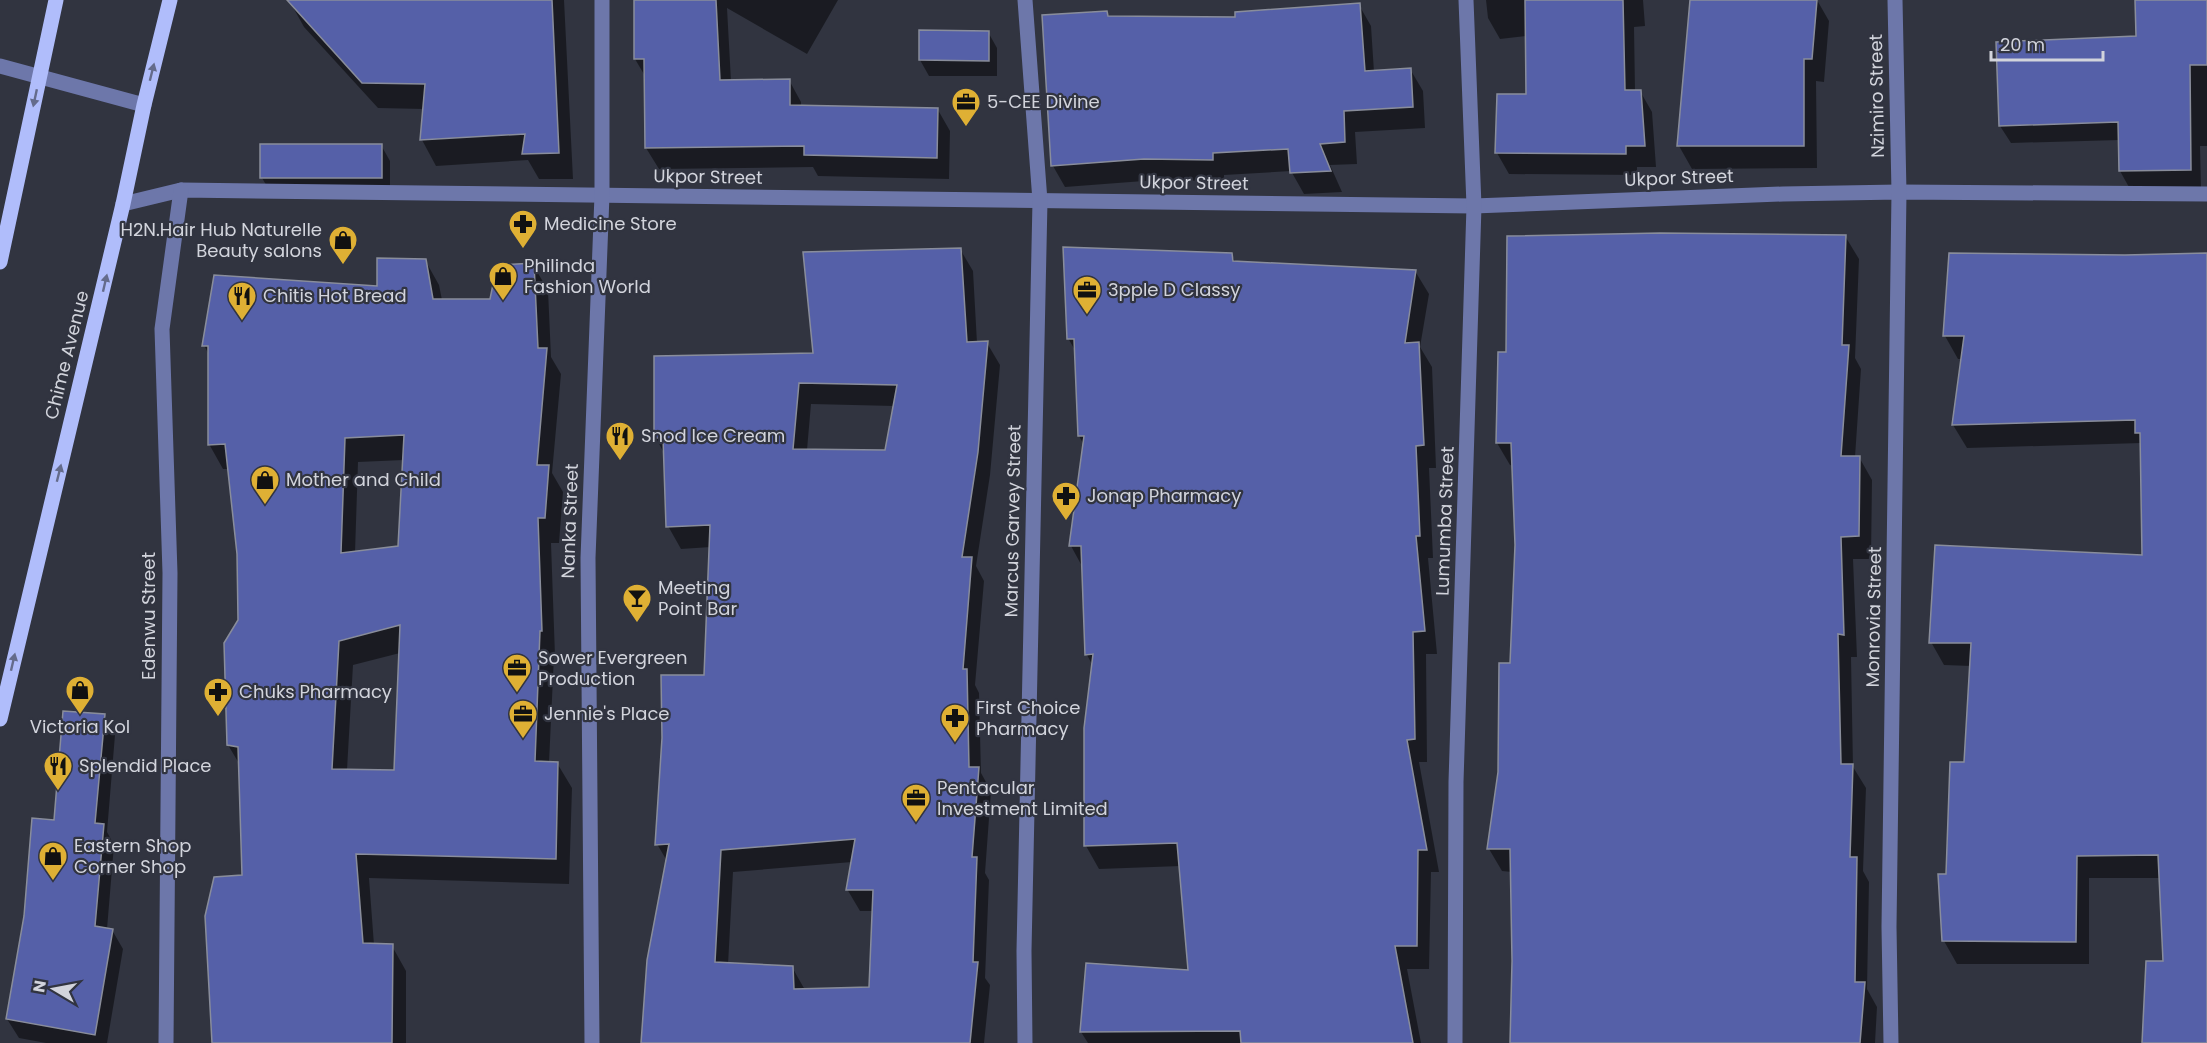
<svg xmlns="http://www.w3.org/2000/svg" width="2207" height="1043" font-family="Poppins,sans-serif">
  <style>
    .shadow { fill: #0007; fill-rule: evenodd }
    .building { fill: #5560a8; stroke: #898d9b; stroke-width: 1.5; fill-rule: evenodd }
    .lines { fill: none; stroke-linecap: round; stroke-linejoin: round }
    .minor { stroke: #6d77aa; stroke-width: 15 }
    .major { stroke: #b0bdfb; stroke-width: 15 }
    .oneway { fill: #646b8b }
    .labels { text-anchor: middle; stroke-width: 4.5; stroke-linejoin: round; paint-order: stroke }
    .street-label { font-size: 18px; fill: #d2d4dc; stroke: #313440 }
    .poi-label { font-size: 18px; fill: #d2d4dc; stroke: #313440; text-anchor: start }
  </style>
  <rect width="100%" height="100%" fill="#313440"/>
  <g class="shadow">
    <path d="M 289,0 L 564,0 L 573,179 L 539,179 L 528,160 L 436,166 L 422,140 L 424,109 L 378,108 L 304,27 Z"/>
    <path d="M 635,0 L 838,0 L 807,54 L 727,8 L 731,81 L 789,80 L 801,102 L 801,107 L 938,110 L 950,131 L 949,179 L 818,176 L 813,167 L 659,169 L 646,148 L 645,76 L 635,59 Z"/>
    <path d="M 1486,0 L 1643,0 L 1645,26 L 1634,27 L 1635,91 L 1640,91 L 1652,112 L 1656,167 L 1637,167 L 1637,175 L 1509,174 L 1497,153 L 1528,95 L 1527,36 L 1500,39 L 1488,18 Z"/>
    <path d="M 1691,0 L 1817,0 L 1829,21 L 1824,82 L 1816,81 L 1817,168 L 1692,169 L 1679,146 Z"/>
    <path d="M 2137,0 L 2207,0 L 2207,146 L 2200,146 L 2201,187 L 2130,189 L 2120,171 L 2120,140 L 2011,143 L 2000,126 L 2137,37 Z"/>
    <path d="M 1359,5 L 1371,26 L 1374,72 L 1410,69 L 1423,91 L 1425,128 L 1355,132 L 1357,164 L 1330,165 L 1342,192 L 1304,194 L 1291,171 L 1224,175 L 1224,181 L 1157,180 L 1065,187 L 1053,166 L 1107,12 L 1110,18 L 1237,19 Z"/>
    <path d="M 988,32 L 997,48 L 997,76 L 929,76 L 920,60 Z"/>
    <path d="M 381,145 L 390,161 L 390,193 L 271,193 L 262,178 Z"/>
    <path d="M 1845,236 L 1859,259 L 1855,358 L 1861,369 L 1855,457 L 1859,457 L 1872,480 L 1871,559 L 1853,559 L 1857,657 L 1851,657 L 1853,767 L 1866,788 L 1863,871 L 1869,882 L 1867,989 L 1877,1007 L 1875,1043 L 1511,1043 L 1512,872 L 1502,871 L 1489,849 L 1512,665 L 1517,545 L 1514,466 L 1510,465 L 1497,443 L 1507,353 Z"/>
    <path d="M 960,249 L 973,271 L 977,343 L 987,343 L 1000,365 L 990,475 L 976,566 L 984,581 L 975,685 L 979,693 L 981,773 L 991,791 L 985,873 L 989,880 L 985,978 L 990,985 L 984,1043 L 642,1043 L 667,861 L 657,844 L 706,677 L 711,547 L 681,549 L 668,526 L 665,455 L 656,438 L 814,355 ZM 811,404 L 894,406 L 886,452 L 807,450 ZM 852,862 L 847,889 L 860,911 L 873,911 L 870,989 L 805,990 L 792,967 L 728,965 L 733,872 Z"/>
    <path d="M 1231,254 L 1236,263 L 1415,271 L 1429,294 L 1420,347 L 1432,367 L 1436,468 L 1429,468 L 1433,558 L 1428,558 L 1437,654 L 1426,654 L 1427,762 L 1419,762 L 1439,872 L 1431,872 L 1429,969 L 1407,969 L 1421,1043 L 1088,1043 L 1081,1032 L 1189,971 L 1181,866 L 1099,869 L 1086,846 L 1085,729 L 1093,666 L 1087,655 L 1083,568 L 1071,546 L 1084,445 L 1079,436 L 1076,352 L 1068,338 Z"/>
    <path d="M 2207,254 L 2207,1043 L 2143,1043 L 2165,963 L 2161,878 L 2089,878 L 2089,964 L 1957,964 L 1944,941 L 1948,876 L 1965,763 L 1971,666 L 1944,665 L 1931,642 L 2143,556 L 2142,443 L 1967,448 L 1953,425 L 1963,359 L 1958,359 L 1945,336 L 2125,257 Z"/>
    <path d="M 425,260 L 439,285 L 442,300 L 491,301 L 533,265 L 548,290 L 551,357 L 561,374 L 552,473 L 563,492 L 559,543 L 551,543 L 555,656 L 554,656 L 549,763 L 557,763 L 572,788 L 569,884 L 369,878 L 374,945 L 392,946 L 406,971 L 406,1043 L 214,1043 L 244,876 L 240,765 L 228,745 L 240,620 L 239,553 L 229,469 L 223,469 L 209,444 L 209,355 L 204,345 L 378,288 ZM 404,460 L 399,547 L 355,553 L 358,462 ZM 400,653 L 396,772 L 347,770 L 353,665 Z"/>
    <path d="M 104,716 L 115,735 L 107,832 L 114,845 L 107,929 L 112,930 L 123,949 L 107,1043 L 46,1043 L 19,1038 L 7,1019 L 55,821 Z"/>
  </g>
  <g class="building">
    <path d="M 287,0 L 552,0 L 559,153 L 522,154 L 525,134 L 420,140 L 425,84 L 362,83 Z"/>
    <path d="M 634,0 L 716,0 L 720,80 L 790,79 L 790,105 L 938,108 L 937,158 L 804,155 L 804,146 L 645,148 L 644,59 L 634,59 Z"/>
    <path d="M 1525,0 L 1623,0 L 1625,90 L 1641,90 L 1645,146 L 1626,146 L 1626,154 L 1495,153 L 1497,94 L 1526,94 Z"/>
    <path d="M 1690,0 L 1817,0 L 1812,59 L 1804,59 L 1804,146 L 1677,146 Z"/>
    <path d="M 2135,0 L 2207,0 L 2207,65 L 2190,65 L 2191,170 L 2119,171 L 2118,122 L 1999,126 L 1996,42 L 2136,36 Z"/>
    <path d="M 1360,3 L 1365,71 L 1411,68 L 1413,107 L 1344,111 L 1345,142 L 1320,144 L 1331,171 L 1290,173 L 1288,149 L 1213,153 L 1213,160 L 1144,159 L 1051,166 L 1042,15 L 1107,11 L 1108,16 L 1235,17 L 1235,12 Z"/>
    <path d="M 919,30 L 989,31 L 989,61 L 919,60 Z"/>
    <rect x="260" y="144" width="122" height="34"/>
    <path d="M 1660,233 L 1846,235 L 1842,345 L 1849,345 L 1841,456 L 1860,456 L 1859,536 L 1841,537 L 1844,635 L 1838,634 L 1841,764 L 1853,764 L 1850,857 L 1857,857 L 1855,982 L 1865,982 L 1860,1043 L 1510,1043 L 1512,961 L 1510,849 L 1487,849 L 1498,772 L 1499,663 L 1510,663 L 1515,545 L 1511,443 L 1496,443 L 1498,352 L 1506,352 L 1507,236 Z"/>
    <path d="M 1063,247 L 1232,253 L 1233,261 L 1416,270 L 1405,343 L 1419,342 L 1424,445 L 1416,446 L 1420,536 L 1416,536 L 1425,631 L 1413,632 L 1415,739 L 1407,740 L 1427,850 L 1418,850 L 1417,946 L 1395,946 L 1413,1043 L 1241,1043 L 1240,1031 L 1080,1032 L 1086,963 L 1188,970 L 1177,843 L 1084,846 L 1084,728 L 1093,654 L 1085,655 L 1081,546 L 1069,546 L 1084,436 L 1078,436 L 1074,339 L 1067,339 Z"/>
    <path d="M 961,248 L 967,342 L 988,341 L 978,452 L 962,557 L 972,557 L 963,669 L 967,669 L 969,767 L 979,767 L 972,857 L 977,857 L 973,962 L 978,962 L 970,1043 L 641,1043 L 647,960 L 669,844 L 655,845 L 662,738 L 661,675 L 704,675 L 710,525 L 666,527 L 663,438 L 654,438 L 654,356 L 813,353 L 803,252 ZM 799,383 L 897,385 L 885,450 L 793,449 ZM 855,839 L 846,890 L 873,890 L 869,987 L 794,989 L 793,966 L 715,962 L 721,850 Z"/>
    <path d="M 1949,253 L 2125,255 L 2207,253 L 2207,1043 L 2142,1043 L 2146,961 L 2163,961 L 2158,855 L 2077,856 L 2076,942 L 1942,941 L 1938,874 L 1946,874 L 1950,762 L 1964,762 L 1971,643 L 1929,643 L 1935,545 L 2142,555 L 2140,433 L 2135,433 L 2135,420 L 1952,425 L 1964,336 L 1943,336 Z"/>
    <path d="M 377,258 L 426,259 L 433,299 L 490,299 L 497,265 L 534,263 L 538,348 L 547,348 L 537,465 L 549,465 L 545,518 L 538,518 L 542,631 L 540,631 L 535,761 L 558,762 L 556,859 L 356,854 L 363,943 L 393,944 L 392,1043 L 212,1043 L 205,916 L 214,877 L 242,875 L 238,747 L 227,745 L 224,643 L 238,620 L 237,554 L 225,444 L 208,445 L 208,346 L 202,346 L 214,275 L 377,286 ZM 404,435 L 398,546 L 341,553 L 345,438 ZM 400,625 L 394,770 L 332,769 L 339,641 Z"/>
    <path d="M 63,711 L 105,714 L 95,823 L 104,824 L 95,926 L 113,929 L 95,1035 L 6,1019 L 24,916 L 32,818 L 54,820 Z"/>
  </g>
  <g class="lines">
    <g class="minor">
      <path d="M 0,66 L 144,105"/>
      <path d="M 123,204 L 181,190 L 1474,206 L 1783,194 L 1899,192 L 2207,194"/>
      <path d="M 166,1043 L 170,573 L 162,329 L 181,190"/>
      <path d="M 592,1043 L 588,558 L 602,195 L 602,0"/>
      <path d="M 1025,1043 L 1024,951 L 1040,201 L 1025,0"/>
      <path d="M 1455,1043 L 1456,782 L 1474,206 L 1466,0"/>
      <path d="M 1891,1043 L 1889,927 L 1899,192 L 1895,0"/>
    </g>
    <g class="major">
      <path d="M 0,262 L 56,0"/>
      <path d="M 0,719 L 123,204 L 144,105 L 170,0"/>
    </g>
  </g>
  <defs><path id="oneway-solid" d="M-6-.8H1V-3.2L6.5 0L1 3.2V.8H-6Z" transform="scale(1.5)"/></defs>
  <g class="oneway">
    <use href="#oneway-solid" transform="translate(152 72) rotate(-76)"/>
    <use href="#oneway-solid" transform="translate(35 98) rotate(102)"/>
    <use href="#oneway-solid" transform="translate(105 283) rotate(-77)"/>
    <use href="#oneway-solid" transform="translate(59 473) rotate(-76)"/>
    <use href="#oneway-solid" transform="translate(13 662) rotate(-77)"/>
  </g>
  <defs>
    <g id="office-pin" transform="scale(1.5)"><path d="M0 17L-7.5 6A9.5 9.5 0 1 1 7.5 6Z" fill="#dfb034" stroke="#313440"/><path d="M-6-3h4V-5.5h4V-3h4V5H-6ZM-1-4.5V-3h2v-1.5ZM-6 0V1H6V0Z" fill="#111"/></g>
    <g id="pharmacy-pin" transform="scale(1.5)"><path d="M0 17L-7.5 6A9.5 9.5 0 1 1 7.5 6Z" fill="#dfb034" stroke="#313440"/><path d="M-2-6h4v4h4v4h-4v4h-4v-4h-4v-4h4Z" fill="#111"/></g>
    <g id="shop-pin" transform="scale(1.5)"><path d="M0 17L-7.5 6A9.5 9.5 0 1 1 7.5 6Z" fill="#dfb034" stroke="#313440"/><path d="M-5-2.5h2.3a2.7 3.5 0 0 1 5.4 0H5L5.5 6h-11ZM-1.5-2.5h3a1.5 2.3 0 0 0-3 0Z" fill="#111"/></g>
    <g id="restaurant-pin" transform="scale(1.5)"><path d="M0 17L-7.5 6A9.5 9.5 0 1 1 7.5 6Z" fill="#dfb034" stroke="#313440"/><path d="M-5-6h1v4h1v-4h1v4h1v-4h1v5L-1.5 .5V6h-2V.5L-5-1ZM5-6V6H3V1.5H1.5Q1.5-4 5-6Z" fill="#111"/></g>
    <g id="bar-pin" transform="scale(1.5)"><path d="M0 17L-7.5 6A9.5 9.5 0 1 1 7.5 6Z" fill="#dfb034" stroke="#313440"/><path d="M-6-5H6L.8 .8V4.5H3.5V6h-7V4.5H-.8V.8Z" fill="#111"/></g>
  </defs>
  <g fill-rule="evenodd">
    <use href="#office-pin" x="966" y="102"/>
    <use href="#pharmacy-pin" x="523" y="224"/>
    <use href="#shop-pin" x="343" y="240"/>
    <use href="#shop-pin" x="503" y="276"/>
    <use href="#office-pin" x="1087" y="290"/>
    <use href="#restaurant-pin" x="242" y="296"/>
    <use href="#restaurant-pin" x="620" y="436"/>
    <use href="#shop-pin" x="265" y="480"/>
    <use href="#pharmacy-pin" x="1066" y="496"/>
    <use href="#bar-pin" x="637" y="598"/>
    <use href="#office-pin" x="517" y="668"/>
    <use href="#shop-pin" x="80" y="690"/>
    <use href="#pharmacy-pin" x="218" y="692"/>
    <use href="#office-pin" x="523" y="714"/>
    <use href="#pharmacy-pin" x="955" y="718"/>
    <use href="#restaurant-pin" x="58" y="766"/>
    <use href="#office-pin" x="916" y="798"/>
    <use href="#shop-pin" x="53" y="856"/>
  </g>
  <g class="labels">
    <g class="street-label">
      <text transform="translate(1877 96) rotate(-91)" y="6">Nzimiro Street</text>
      <text transform="translate(708 177) rotate(1)" y="6">Ukpor Street</text>
      <text transform="translate(1679 178) rotate(-2)" y="6">Ukpor Street</text>
      <text transform="translate(1194 183) rotate(1)" y="6">Ukpor Street</text>
      <text transform="translate(67 355) rotate(-76)" y="6">Chime Avenue</text>
      <text transform="translate(570 521) rotate(-88)" y="6">Nanka Street</text>
      <text transform="translate(1013 521) rotate(-89)" y="6">Marcus Garvey Street</text>
      <text transform="translate(1445 521) rotate(-88)" y="6">Lumumba Street</text>
      <text transform="translate(149 616) rotate(-90)" y="6">Edenwu Street</text>
      <text transform="translate(1874 617) rotate(-89)" y="6">Monrovia Street</text>
    </g>
    <g class="poi-label">
      <text x="987" y="108">5-CEE Divine</text>
      <text x="544" y="230">Medicine Store</text>
      <text x="322" y="236" text-anchor="end">H2N.Hair Hub Naturelle<tspan x="322" dy="21">Beauty salons</tspan></text>
      <text x="524" y="272">Philinda<tspan x="524" dy="21">Fashion World</tspan></text>
      <text x="1108" y="296">3pple D Classy</text>
      <text x="263" y="302">Chitis Hot Bread</text>
      <text x="641" y="442">Snod Ice Cream</text>
      <text x="286" y="486">Mother and Child</text>
      <text x="1087" y="502">Jonap Pharmacy</text>
      <text x="658" y="594">Meeting<tspan x="658" dy="21">Point Bar</tspan></text>
      <text x="538" y="664">Sower Evergreen<tspan x="538" dy="21">Production</tspan></text>
      <text x="239" y="698">Chuks Pharmacy</text>
      <text x="976" y="714">First Choice<tspan x="976" dy="21">Pharmacy</tspan></text>
      <text x="544" y="720">Jennie's Place</text>
      <text x="80" y="733" text-anchor="middle">Victoria Kol</text>
      <text x="79" y="772">Splendid Place</text>
      <text x="937" y="794">Pentacular<tspan x="937" dy="21">Investment Limited</tspan></text>
      <text x="74" y="852">Eastern Shop<tspan x="74" dy="21">Corner Shop</tspan></text>
    </g>
  </g>
  <g transform="translate(54 989) rotate(280)" stroke="#313440" stroke-width="4.5" paint-order="stroke">
  <path d="M0-4.5L10 22L0 15L-10 22Z" fill="#d2d4dc"/>
  <text y="-9" font-size="16" font-weight="bold" text-anchor="middle" fill="#d2d4dc">N</text>
  </g>
  <path d="M1991 51v9h112v-9" fill="none" stroke="#d2d4dc" stroke-width="3"/>
  <text x="2000" y="51" font-size="18" fill="#d2d4dc" stroke="#313440" stroke-width="4.5" paint-order="stroke">20 m</text>
</svg>
